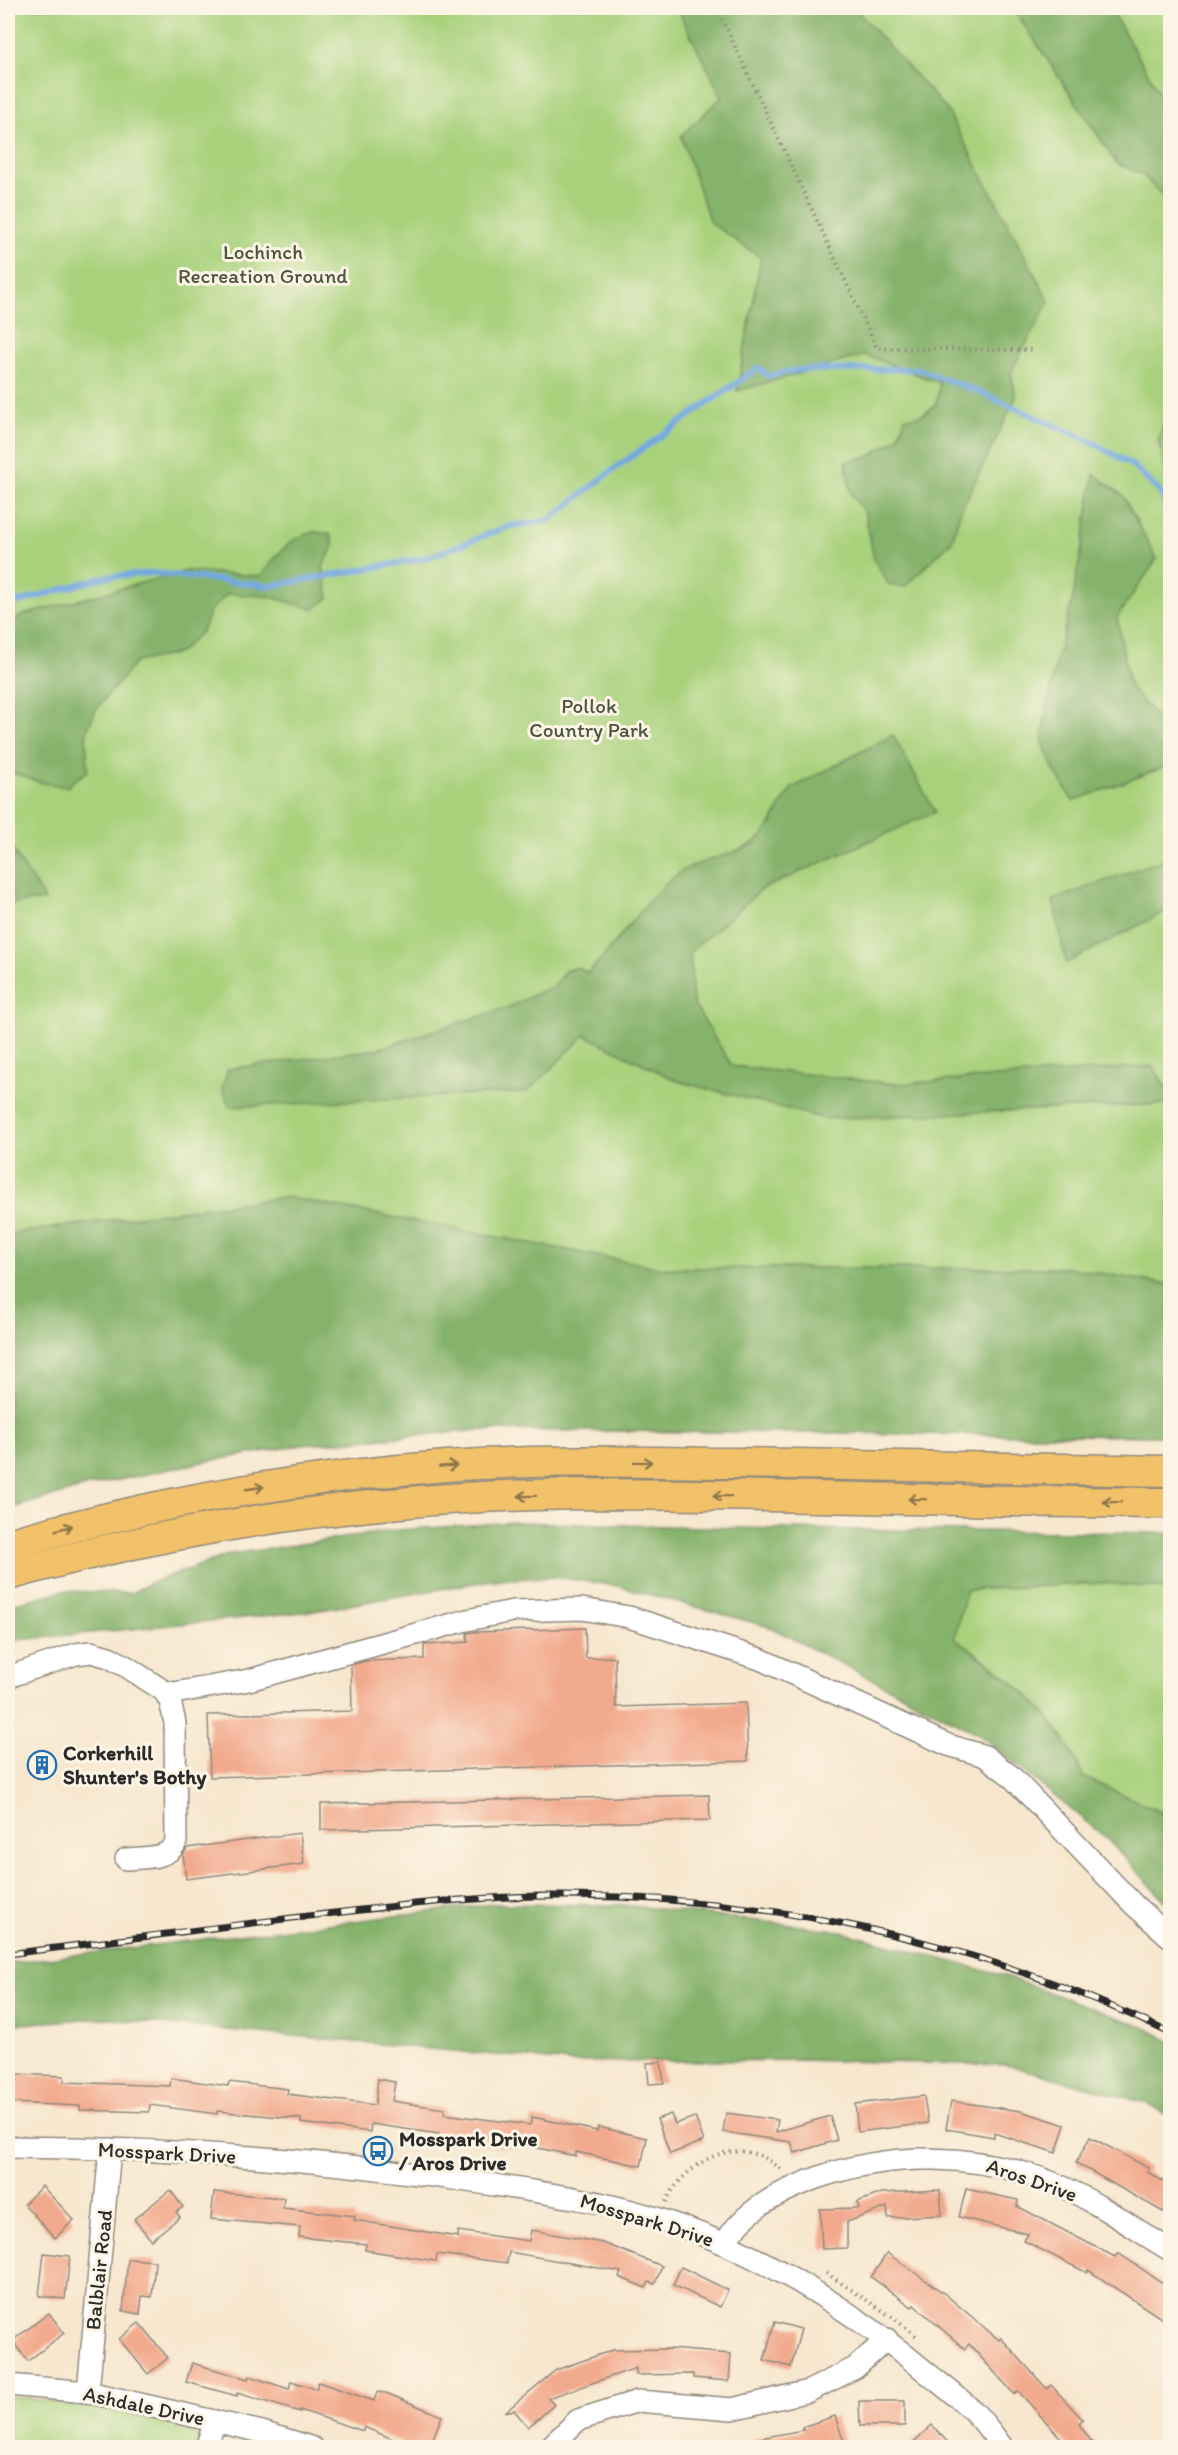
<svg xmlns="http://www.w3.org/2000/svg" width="1178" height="2455" font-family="Itim,sans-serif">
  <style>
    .green { fill: #a8d17c; stroke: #6a7e54; stroke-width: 1.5 }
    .forest { fill: #86b36c; stroke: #586f4c; stroke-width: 1.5 }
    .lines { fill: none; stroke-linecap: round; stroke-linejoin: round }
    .stream { stroke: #73a8e0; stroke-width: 6 }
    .building { fill: #f2aa8e }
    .minor-casing { stroke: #91897d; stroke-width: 24 }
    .highway-casing { stroke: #91897d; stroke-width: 33 }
    .path { stroke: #91897d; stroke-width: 4; stroke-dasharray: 1.5 4.5; stroke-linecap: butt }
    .minor { stroke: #fff; stroke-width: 21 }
    .highway { stroke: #f2c26a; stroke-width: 30 }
    .rail-casing { stroke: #2b2b2b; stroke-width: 7 }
    .rail { stroke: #fcf5e5; stroke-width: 4.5; stroke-dasharray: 14; stroke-linecap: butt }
    .oneway { stroke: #8e764a }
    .labels { text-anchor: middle; stroke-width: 6; stroke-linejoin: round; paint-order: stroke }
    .park-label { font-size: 21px; fill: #4a543f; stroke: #fcf5e5 }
    .poi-label { font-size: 21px; font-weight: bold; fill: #2b2b2b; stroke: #fcf5e5; text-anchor: start }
    .street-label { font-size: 21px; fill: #2b2b2b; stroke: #fcf5e5 }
  </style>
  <rect width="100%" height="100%" fill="#fcf5e5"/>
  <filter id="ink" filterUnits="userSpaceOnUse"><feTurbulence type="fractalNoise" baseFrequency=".0167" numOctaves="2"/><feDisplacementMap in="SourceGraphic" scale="12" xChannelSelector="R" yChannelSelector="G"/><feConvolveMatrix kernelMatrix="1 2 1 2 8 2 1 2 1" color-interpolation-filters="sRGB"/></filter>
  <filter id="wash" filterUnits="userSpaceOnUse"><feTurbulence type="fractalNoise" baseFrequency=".008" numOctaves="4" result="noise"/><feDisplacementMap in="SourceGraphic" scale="24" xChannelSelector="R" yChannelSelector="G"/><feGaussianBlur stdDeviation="1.35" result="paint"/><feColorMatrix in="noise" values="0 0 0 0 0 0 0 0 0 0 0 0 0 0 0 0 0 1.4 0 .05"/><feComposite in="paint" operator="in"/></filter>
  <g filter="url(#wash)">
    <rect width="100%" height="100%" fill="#f7e7cf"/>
    <g class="green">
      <path d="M 8,8 L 1170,8 L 1170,1436 L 479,1430 L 301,1445 L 203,1462 L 89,1486 L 8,1509 Z"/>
      <path d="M 1103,1583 L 1170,1589 L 1170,1813 L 1163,1813 L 1083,1777 C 1057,1711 1010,1677 954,1637 L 967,1590 Z"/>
      <path d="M 8,2396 L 91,2407 L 194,2427 L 200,2432 L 196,2448 L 30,2448 L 8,2444 Z"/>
    </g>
    <g class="forest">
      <path d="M 677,8 L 854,8 L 947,110 L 1049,301 L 1011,372 L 1016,398 L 960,512 L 952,541 L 904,587 L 889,585 L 874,559 L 865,513 L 851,494 L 846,461 L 868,457 L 898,438 L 905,418 L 922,415 L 936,404 L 940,383 L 865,355 L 737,391 L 761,258 L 710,222 L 681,136 L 722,97 Z"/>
      <path d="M 1013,8 L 1110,8 L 1170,111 L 1170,204 L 1142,174 L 1117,164 Z"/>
      <path d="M 1170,412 L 1170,479 L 1165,470 L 1158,438 Z"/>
      <path d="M 1094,474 L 1123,496 L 1157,559 L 1117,617 L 1130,687 L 1170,732 L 1170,765 L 1073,801 L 1053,768 L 1042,740 L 1055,666 L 1073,597 L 1083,542 Z"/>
      <path d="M 314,532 L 330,534 L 334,546 L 323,566 L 329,598 L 313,609 L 267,596 L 227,594 L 210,611 L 202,631 L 179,653 L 136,662 L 96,709 L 86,734 L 88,771 L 73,781 L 67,787 L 39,782 L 8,771 L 8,625 L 23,615 L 186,571 L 260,576 C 280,554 284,540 314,532 Z"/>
      <path d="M 893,735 L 935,812 L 762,889 L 690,952 L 693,1003 L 732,1066 L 896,1084 L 1153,1066 L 1170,1094 L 1166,1104 L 826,1119 L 677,1081 L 585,1035 L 527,1092 L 230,1107 L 222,1089 L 228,1069 L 377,1049 L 509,1007 L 555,985 L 565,971 L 577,967 L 588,973 C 618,943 646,897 679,873 C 700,859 733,856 752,844 C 772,832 778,805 792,788 Z"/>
      <path d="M 8,843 L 45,900 L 8,904 Z"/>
      <path d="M 1170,857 L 1170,909 L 1066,963 L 1053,900 Z"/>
      <path d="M 285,1197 L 662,1268 L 1070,1268 L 1170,1285 L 1170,1436 L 479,1430 L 301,1445 L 203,1462 L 89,1486 L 8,1509 L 8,1234 Z"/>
      <path d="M 513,1522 L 779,1529 L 1170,1533 L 1170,1589 L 1103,1583 L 967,1590 L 954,1637 C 1011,1682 1054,1706 1083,1777 L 1163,1813 L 1170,1813 L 1170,1906 L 1106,1838 L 977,1733 L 770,1627 L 618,1586 L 556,1577 L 492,1580 L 314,1611 L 8,1641 L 8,1605 L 62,1591 L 131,1593 L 150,1583 L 231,1554 L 398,1530 Z"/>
      <path d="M 493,1904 L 625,1905 L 834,1930 L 1005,1976 L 1146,2028 L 1170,2041 L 1170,2117 L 1146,2103 L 1007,2065 L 799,2060 L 570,2062 L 100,2018 L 8,2025 L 8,1963 Z"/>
    </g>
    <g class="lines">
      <path class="stream" d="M 8,605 L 104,577 L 155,573 L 271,586 L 426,558 L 510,526 L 548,521 L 618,466 L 758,368 L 769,376 L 797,370 L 918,369 L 977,391 L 1094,443 L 1132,465 L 1159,491 L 1164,499 L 1170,535"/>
    </g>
    <g id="blocks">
      <g class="building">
        <path d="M 585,1628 L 586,1658 L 615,1657 L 616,1707 L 746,1703 L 748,1761 L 210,1777 L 208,1715 L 352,1711 L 351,1665 L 366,1661 L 424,1659 L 424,1645 L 468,1642 L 467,1633 L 474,1632 Z"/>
        <path d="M 709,1795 L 710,1820 L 321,1830 L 321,1804 Z"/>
        <path d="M 300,1833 L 304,1864 L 186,1879 L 183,1855 L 187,1848 Z"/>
        <path d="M 661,2062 L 664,2083 L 649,2084 L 647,2063 Z"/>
        <path d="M 14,2074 L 64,2076 L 64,2082 L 170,2086 L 171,2078 L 228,2086 L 229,2082 L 288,2089 L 287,2094 L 375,2105 L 378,2079 L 395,2082 L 392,2101 L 445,2109 L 444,2114 L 530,2125 L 532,2117 L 597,2131 L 598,2127 L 647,2138 L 641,2166 L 576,2152 L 576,2156 L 509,2142 L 509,2148 L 439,2139 L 439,2134 L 371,2124 L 370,2132 L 301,2123 L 301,2119 L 217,2111 L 217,2114 L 150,2105 L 149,2112 L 80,2110 L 80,2106 L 12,2103 Z"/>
        <path d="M 924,2096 L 928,2123 L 858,2132 L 855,2104 Z"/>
        <path d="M 951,2101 L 1021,2111 L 1065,2125 L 1056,2153 L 994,2133 L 994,2137 L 946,2129 Z"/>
        <path d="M 726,2113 L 778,2120 L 776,2132 L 830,2116 L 837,2140 L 795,2153 L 791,2142 L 723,2132 Z"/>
        <path d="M 671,2114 L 675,2124 L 695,2117 L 704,2141 L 670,2154 L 657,2119 Z"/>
        <path d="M 1090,2137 L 1149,2168 L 1147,2172 L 1170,2185 L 1170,2199 L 1163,2212 L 1076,2163 Z"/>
        <path d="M 42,2186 L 74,2220 L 55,2238 L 24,2204 Z"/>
        <path d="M 966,2189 L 1018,2200 L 1017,2206 L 1115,2257 L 1118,2253 L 1170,2288 L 1170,2324 L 1088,2270 L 1087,2273 L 1024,2241 L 1028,2234 L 959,2217 Z"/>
        <path d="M 170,2190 L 183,2207 L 176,2212 L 180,2217 L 151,2240 L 134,2219 Z"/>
        <path d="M 940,2190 L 942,2215 L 888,2218 L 887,2207 L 847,2222 L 847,2248 L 822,2249 L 820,2209 L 859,2208 L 857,2202 L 882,2193 Z"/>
        <path d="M 214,2192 L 284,2198 L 283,2208 L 355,2216 L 354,2220 L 458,2237 L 458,2231 L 529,2241 L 531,2230 L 603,2243 L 662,2266 L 655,2284 L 649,2282 L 646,2288 L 619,2277 L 621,2272 L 509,2252 L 507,2263 L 437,2254 L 436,2261 L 365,2250 L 366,2244 L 299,2237 L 300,2227 L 211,2219 Z"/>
        <path d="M 44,2253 L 70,2256 L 65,2299 L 39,2296 Z"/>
        <path d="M 887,2253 L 945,2294 L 999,2340 L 1001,2338 L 1047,2389 L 1051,2385 L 1083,2420 L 1079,2424 L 1096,2448 L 1070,2448 L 1018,2391 L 1014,2394 L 969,2344 L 965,2349 L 914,2305 L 912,2307 L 871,2277 Z"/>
        <path d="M 128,2259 L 155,2261 L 152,2297 L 142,2296 L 140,2314 L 123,2311 Z"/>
        <path d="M 681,2267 L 728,2290 L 720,2307 L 673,2285 Z"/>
        <path d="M 49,2313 L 64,2333 L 28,2361 L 12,2341 Z"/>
        <path d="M 775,2322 L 801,2329 L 791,2367 L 764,2360 Z"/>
        <path d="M 139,2323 L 168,2358 L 148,2374 L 119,2339 Z"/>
        <path d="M 670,2349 L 731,2354 L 729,2381 L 693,2378 L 693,2374 L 636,2375 L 636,2368 L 548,2398 L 554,2405 L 528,2427 L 514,2410 L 505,2412 L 556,2370 L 613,2350 Z"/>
        <path d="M 192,2363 L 248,2379 L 249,2376 L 289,2389 L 291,2381 L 316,2389 L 318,2382 L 374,2401 L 377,2392 L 386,2393 L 442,2416 L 429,2448 L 414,2448 L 364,2427 L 363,2431 L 300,2410 L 300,2412 L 237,2393 L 237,2396 L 186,2382 Z"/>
        <path d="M 859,2401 L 905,2401 L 905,2426 L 860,2426 Z"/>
        <path d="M 835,2416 L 844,2442 L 828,2448 L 750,2448 L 750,2440 L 803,2430 L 802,2427 Z"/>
        <path d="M 932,2425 L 953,2448 L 907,2448 Z"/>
      </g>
    </g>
  </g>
  <g filter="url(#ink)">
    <use href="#blocks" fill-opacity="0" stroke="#91897d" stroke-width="1.5"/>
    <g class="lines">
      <g class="minor-casing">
        <g id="minor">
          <path d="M 8,1677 L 76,1654 L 91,1652 L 109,1657 L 127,1667 L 164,1691 L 174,1693 L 249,1680 L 467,1620 L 513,1611 L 582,1609 L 629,1617 L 760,1659 L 948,1745 L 985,1756 L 1011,1776 L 1134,1905 L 1170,1937"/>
          <path d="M 126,1859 C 143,1857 169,1860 176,1842 L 175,1723 L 170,1701 L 164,1691"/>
          <path d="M 8,2147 C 166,2148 325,2159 481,2183 C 540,2192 599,2200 656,2218 C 758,2250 850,2308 931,2376 C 946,2388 962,2400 976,2414 C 986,2424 994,2436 1003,2448"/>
          <path d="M 725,2243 C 743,2211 778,2193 811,2180 C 891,2151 977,2152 1056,2184 C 1096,2201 1133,2228 1170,2250"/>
          <path d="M 8,2385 L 88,2392 L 262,2432 L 313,2448"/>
          <path d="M 88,2392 L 110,2149"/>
          <path d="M 206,2448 L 215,2421"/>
          <path d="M 549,2448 L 578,2420 L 638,2401 L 732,2409 L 809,2391 L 855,2368 L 887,2339"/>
        </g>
      </g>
      <g class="highway-casing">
        <g id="highway">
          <path d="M 8,1544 C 152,1503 297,1477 447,1466 C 543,1459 639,1462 735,1463 C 880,1465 1025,1468 1170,1471"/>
          <path d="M 8,1575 C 136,1539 267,1515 400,1503 C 521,1491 643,1494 765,1496 C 900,1499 1035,1502 1170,1503"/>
        </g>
      </g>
      <g class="path">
        <path d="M 717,8 L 877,348 L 1031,350"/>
        <path d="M 666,2202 C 680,2171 720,2142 755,2154 C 766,2157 775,2165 784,2171"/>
        <path d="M 826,2273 L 895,2319 L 916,2336"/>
      </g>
      <use href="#minor" class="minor"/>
      <use href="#highway" class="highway"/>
      <g class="rail-casing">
        <path id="rail" d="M 8,1954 C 102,1942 197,1930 292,1918 C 378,1908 466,1896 553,1896 C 764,1894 980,1941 1170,2033"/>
      </g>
      <use href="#rail" class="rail"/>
    </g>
    <defs><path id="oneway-shaft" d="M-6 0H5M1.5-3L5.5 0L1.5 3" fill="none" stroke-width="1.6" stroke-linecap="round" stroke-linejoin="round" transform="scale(1.5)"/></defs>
    <g class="oneway">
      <use href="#oneway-shaft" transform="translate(643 1462) rotate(1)"/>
      <use href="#oneway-shaft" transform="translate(448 1466) rotate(-4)"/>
      <use href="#oneway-shaft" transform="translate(255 1488) rotate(-8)"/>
      <use href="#oneway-shaft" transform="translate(527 1496) rotate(179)"/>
      <use href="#oneway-shaft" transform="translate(722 1496) rotate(-179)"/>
      <use href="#oneway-shaft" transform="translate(917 1499) rotate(-179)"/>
      <use href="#oneway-shaft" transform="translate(1112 1502) rotate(-179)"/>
      <use href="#oneway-shaft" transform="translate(64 1528) rotate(-15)"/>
    </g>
  </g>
  <defs>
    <g id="building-ring" transform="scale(1.5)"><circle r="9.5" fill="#fcf5e5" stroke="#1f6fb2" stroke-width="1.5"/><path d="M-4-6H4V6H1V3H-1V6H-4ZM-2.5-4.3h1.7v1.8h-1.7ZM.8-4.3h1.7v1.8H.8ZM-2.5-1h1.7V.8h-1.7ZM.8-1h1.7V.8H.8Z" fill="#1f6fb2"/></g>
    <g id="bus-ring" transform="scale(1.5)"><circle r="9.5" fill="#fcf5e5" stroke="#1f6fb2" stroke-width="1.5"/><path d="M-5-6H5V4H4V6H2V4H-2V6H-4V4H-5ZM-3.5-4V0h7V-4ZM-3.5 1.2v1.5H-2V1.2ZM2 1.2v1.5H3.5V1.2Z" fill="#1f6fb2"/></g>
  </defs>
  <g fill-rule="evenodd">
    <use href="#building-ring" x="42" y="1765"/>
    <use href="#bus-ring" x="378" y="2151"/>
  </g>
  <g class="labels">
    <g class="park-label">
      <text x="263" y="259">Lochinch<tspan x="263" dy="24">Recreation Ground</tspan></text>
      <text x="589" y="713">Pollok<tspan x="589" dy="24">Country Park</tspan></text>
    </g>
    <g class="poi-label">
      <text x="63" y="1760">Corkerhill<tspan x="63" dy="24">Shunter's Bothy</tspan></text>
      <text x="399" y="2146">Mosspark Drive<tspan x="399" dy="24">/ Aros Drive</tspan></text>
    </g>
    <g class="street-label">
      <text transform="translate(167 2153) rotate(3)" y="7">Mosspark Drive</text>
      <text transform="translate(1032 2180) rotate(19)" y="7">Aros Drive</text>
      <text transform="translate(647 2220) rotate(17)" y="7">Mosspark Drive</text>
      <text transform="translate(99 2270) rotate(-84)" y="7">Balblair Road</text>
      <text transform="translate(144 2406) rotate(12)" y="7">Ashdale Drive</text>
    </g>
  </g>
  <rect width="1178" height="2455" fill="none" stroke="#fcf5e5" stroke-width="30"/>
</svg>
